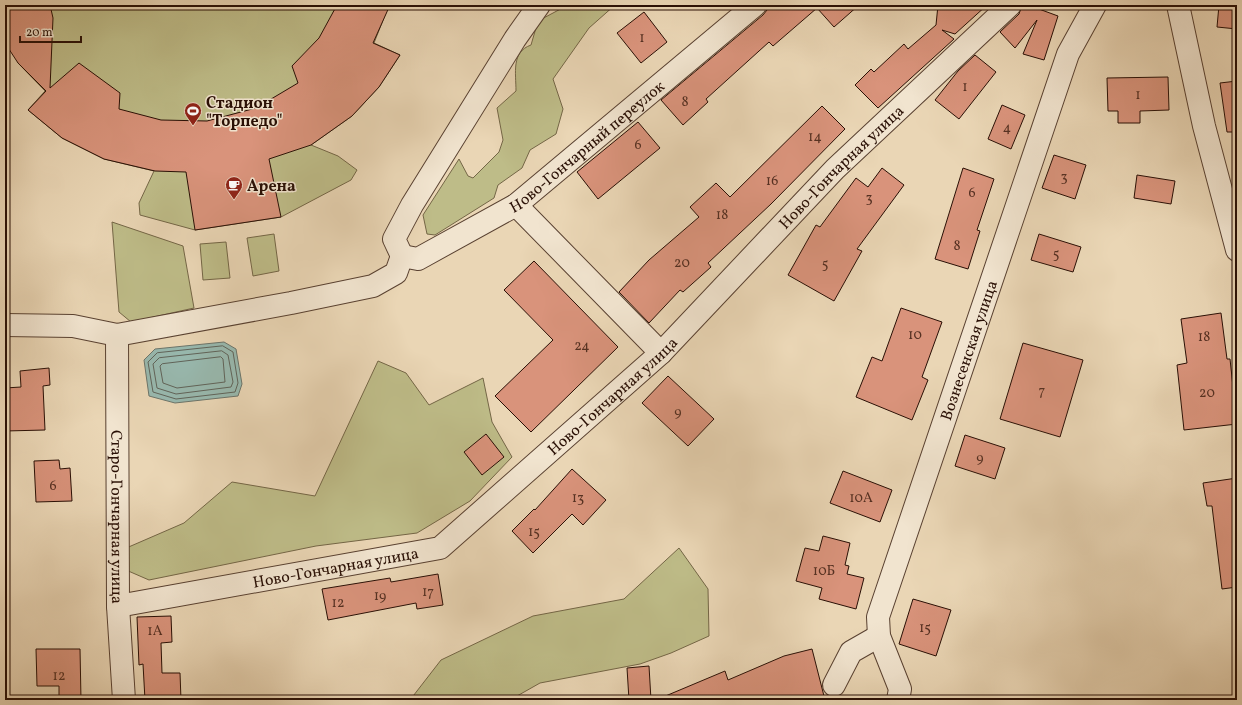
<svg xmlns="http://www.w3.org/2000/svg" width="1242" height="705" font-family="Vollkorn,serif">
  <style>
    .green { fill: #bebc88; stroke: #746646 }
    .water { fill: #98b9af; stroke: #6c756b }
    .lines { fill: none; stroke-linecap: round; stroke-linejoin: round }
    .shore { stroke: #60645a; stroke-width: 1 }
    .building { fill: #d9937b; stroke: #290f05 }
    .minor-casing { stroke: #594131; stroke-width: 24 }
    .minor { stroke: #f1e4cf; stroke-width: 22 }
    .labels { text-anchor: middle; stroke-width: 3; stroke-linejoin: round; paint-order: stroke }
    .number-label { font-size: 14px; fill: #553022 }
    .poi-label { font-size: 16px; font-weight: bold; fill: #290f05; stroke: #f1e4cf; text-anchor: start }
    .street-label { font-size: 16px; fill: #290f05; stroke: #f1e4cf }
  </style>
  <rect width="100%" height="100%" fill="#ead6b5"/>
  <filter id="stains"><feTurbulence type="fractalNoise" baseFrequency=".005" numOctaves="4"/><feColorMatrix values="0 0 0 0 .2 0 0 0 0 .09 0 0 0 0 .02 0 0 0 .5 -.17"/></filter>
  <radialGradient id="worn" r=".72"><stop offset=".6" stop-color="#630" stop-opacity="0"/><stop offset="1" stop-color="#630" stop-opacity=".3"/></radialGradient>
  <g class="green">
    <path d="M 5,5 L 389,5 L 374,43 L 400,55 L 379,87 L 352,116 L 311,145 L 338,156 L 357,170 L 351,180 L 281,217 L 195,230 L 140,215 L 139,203 L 154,171 L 104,159 L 62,138 L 28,110 L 45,91 L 18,63 Z"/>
    <path d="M 568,5 L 615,5 L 589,28 L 553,79 L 563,109 L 556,134 L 530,150 L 522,168 L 498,185 L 494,198 L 435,235 L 427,234 L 423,215 L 459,159 L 468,176 L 473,178 L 499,152 L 503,140 L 497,108 L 516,91 C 516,73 511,52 531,45 L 538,21 Z"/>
    <path d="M 112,222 L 183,246 L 194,308 L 131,322 L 119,312 Z"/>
    <path d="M 274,234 L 279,271 L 253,276 L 247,238 Z"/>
    <path d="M 226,242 L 230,278 L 203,280 L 200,244 Z"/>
    <path d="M 378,361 L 406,373 L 429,405 L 483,378 L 492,422 L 512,457 L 470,501 L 417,533 L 316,546 L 149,580 L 126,570 L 124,549 L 184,523 L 232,482 L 315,496 Z"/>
    <path d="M 679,548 L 708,589 L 709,636 L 671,653 L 640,664 L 540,683 L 510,700 L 410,700 L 441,660 L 533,616 L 624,599 Z"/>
  </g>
  <path class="water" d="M 224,342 L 236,349 L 242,384 L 238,396 L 175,403 L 149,396 L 144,360 L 155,349 Z"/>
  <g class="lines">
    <g class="shore">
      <path d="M 223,346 L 233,352 L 238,383 L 235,392 L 176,399 L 153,392 L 148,362 L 157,353 Z"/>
      <path d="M 222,351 L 228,355 L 233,382 L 231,387 L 176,394 L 157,388 L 153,364 L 159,358 Z"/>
      <path d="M 221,357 L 223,359 L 225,382 L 177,388 L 163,383 L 160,366 L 162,364 Z"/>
    </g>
  </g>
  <g class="building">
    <path d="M 5,5 L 50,5 L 53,18 L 50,88 L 79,63 L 120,93 L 119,109 L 161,120 L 207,121 L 256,108 L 298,83 L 292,66 L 319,38 L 337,5 L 390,5 L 373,43 L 400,55 L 379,87 L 352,116 L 311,145 L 269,159 L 281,217 L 195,230 L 186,172 L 155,171 L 104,159 L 62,138 L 28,110 L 46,91 L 18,63 L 5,43 Z"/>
    <path d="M 771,5 L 859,5 L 834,27 L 817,8 L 773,46 L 769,42 L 706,99 L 708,102 L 683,125 L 661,100 L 763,15 Z"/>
    <path d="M 938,5 L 987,5 L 955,34 L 942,30 L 954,39 L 878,108 L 855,85 L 871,69 L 874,72 L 904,44 L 908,49 L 936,25 Z"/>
    <path d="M 1022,5 L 1028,5 L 1058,16 L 1044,60 L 1023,54 L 1037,20 L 1015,48 L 1000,32 L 1019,14 Z"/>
    <path d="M 1219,5 L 1237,5 L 1237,29 L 1217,27 Z"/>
    <path d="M 644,12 L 667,42 L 641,63 L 617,33 Z"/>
    <path d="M 975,55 L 996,72 L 959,119 L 935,100 L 958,71 Z"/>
    <path d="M 1168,77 L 1169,110 L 1140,111 L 1140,123 L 1118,123 L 1118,111 L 1108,111 L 1107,78 Z"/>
    <path d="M 1237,81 L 1237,132 L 1227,132 L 1220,83 Z"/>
    <path d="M 1002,105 L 1025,115 L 1011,149 L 988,139 Z"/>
    <path d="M 822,106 L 845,129 L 771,204 L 708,263 L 711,267 L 683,292 L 680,290 L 649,323 L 619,292 L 649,260 L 699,217 L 690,207 L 716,183 L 730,197 Z"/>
    <path d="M 638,122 L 660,148 L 598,199 L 577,172 Z"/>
    <path d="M 1054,155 L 1086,165 L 1075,199 L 1042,188 Z"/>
    <path d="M 882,168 L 904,185 L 857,249 L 862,251 L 834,301 L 788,275 L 816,225 L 820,227 L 856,178 L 868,187 Z"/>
    <path d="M 963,168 L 994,179 L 977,230 L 980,231 L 968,269 L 935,259 Z"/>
    <path d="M 1137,175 L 1175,181 L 1171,204 L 1134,198 Z"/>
    <path d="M 1039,234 L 1081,247 L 1073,272 L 1031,260 Z"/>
    <path d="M 534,261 L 618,347 L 531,432 L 495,396 L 553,340 L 504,290 Z"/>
    <path d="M 901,308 L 942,322 L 922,377 L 928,380 L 912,420 L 856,397 L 872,357 L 882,361 Z"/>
    <path d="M 1221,313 L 1227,359 L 1230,359 L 1237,424 L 1184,430 L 1177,365 L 1187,363 L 1181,319 Z"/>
    <path d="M 1023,343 L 1083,360 L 1060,437 L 1000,419 Z"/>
    <path d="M 49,368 L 50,385 L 43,386 L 45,430 L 5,431 L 5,388 L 21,387 L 20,371 Z"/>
    <path d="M 668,376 L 714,419 L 688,446 L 642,403 Z"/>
    <path d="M 486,434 L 504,457 L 482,475 L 464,452 Z"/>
    <path d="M 965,435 L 1005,448 L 995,479 L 955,466 Z"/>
    <path d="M 59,460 L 60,469 L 70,468 L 72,501 L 36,502 L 34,461 Z"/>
    <path d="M 572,469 L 606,500 L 583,525 L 572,514 L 533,553 L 512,531 L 534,509 L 535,510 Z"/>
    <path d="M 843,471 L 892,490 L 880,522 L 830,503 Z"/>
    <path d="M 1237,478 L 1237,587 L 1222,589 L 1212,506 L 1207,506 L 1203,483 Z"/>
    <path d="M 823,536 L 850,543 L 845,565 L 849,566 L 847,574 L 864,578 L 856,609 L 819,599 L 822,588 L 796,581 L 805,548 L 819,551 Z"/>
    <path d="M 438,574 L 443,605 L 417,609 L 416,603 L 328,620 L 322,589 L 390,578 L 391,582 Z"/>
    <path d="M 913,599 L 951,610 L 936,656 L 899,644 Z"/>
    <path d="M 171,616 L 172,642 L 161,643 L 162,673 L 180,673 L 181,700 L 145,700 L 143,664 L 139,665 L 137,617 Z"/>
    <path d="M 36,649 L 80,649 L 81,700 L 59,700 L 59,686 L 37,686 Z"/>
    <path d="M 812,649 L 825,700 L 656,700 L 725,671 L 728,680 L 784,656 Z"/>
    <path d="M 649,666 L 651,700 L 629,700 L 627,668 Z"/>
  </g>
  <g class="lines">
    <g class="minor-casing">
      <g id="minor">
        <path d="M 1178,5 L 1204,126 L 1237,250"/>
        <path d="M 516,205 L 661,353"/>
        <path id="s1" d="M 402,256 L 418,259 L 516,205 L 755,5"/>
        <path d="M 5,325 L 73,326 L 117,335 L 291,303 L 373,286 L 396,273 L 402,256 L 394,239 L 412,205 L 515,39 L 539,5"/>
        <path id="s2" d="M 117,335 L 118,606 L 124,700"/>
        <path id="s3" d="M 118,606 L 440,548 L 661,353 L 835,169 L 1010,5"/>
        <path d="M 834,685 L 851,652 L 879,636"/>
        <path id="s4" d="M 898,700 L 900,689 L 879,636 L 878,617 L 1068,54 L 1095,5"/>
      </g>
    </g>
    <use href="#minor" class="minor"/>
  </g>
  <defs>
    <g id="stadium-pin" transform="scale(0.9)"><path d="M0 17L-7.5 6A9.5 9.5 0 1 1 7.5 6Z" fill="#8f2418" stroke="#f1e4cf"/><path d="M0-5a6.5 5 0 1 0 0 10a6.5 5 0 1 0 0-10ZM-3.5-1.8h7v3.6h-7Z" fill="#fff"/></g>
    <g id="cafe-pin" transform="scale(0.9)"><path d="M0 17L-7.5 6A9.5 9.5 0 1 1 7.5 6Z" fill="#8f2418" stroke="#f1e4cf"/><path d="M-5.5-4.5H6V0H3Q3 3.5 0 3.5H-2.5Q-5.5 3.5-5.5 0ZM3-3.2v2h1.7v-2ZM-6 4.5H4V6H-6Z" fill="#fff"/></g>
  </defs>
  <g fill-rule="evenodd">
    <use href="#stadium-pin" x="193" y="111"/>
    <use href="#cafe-pin" x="234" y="185"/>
  </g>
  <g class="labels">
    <g class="number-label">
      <text x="642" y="42">1</text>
      <text x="965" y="91">1</text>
      <text x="1138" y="99">1</text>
      <text x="685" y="106">8</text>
      <text x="1007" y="132">4</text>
      <text x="815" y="141">14</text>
      <text x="638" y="149">6</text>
      <text x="1064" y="181">3</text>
      <text x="772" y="185">16</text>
      <text x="972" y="197">6</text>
      <text x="869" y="202">3</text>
      <text x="722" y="219">18</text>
      <text x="957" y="250">8</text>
      <text x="1056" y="258">5</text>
      <text x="682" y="267">20</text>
      <text x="825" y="268">5</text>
      <text x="915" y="339">10</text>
      <text x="1204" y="341">18</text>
      <text x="582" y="350">24</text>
      <text x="1042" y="395">7</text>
      <text x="1207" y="397">20</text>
      <text x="678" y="416">9</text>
      <text x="980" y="462">9</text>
      <text x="53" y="490">6</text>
      <text x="578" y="502">13</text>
      <text x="861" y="502">10А</text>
      <text x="534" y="536">15</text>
      <text x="824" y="575">10Б</text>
      <text x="428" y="596">17</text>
      <text x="380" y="600">19</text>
      <text x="338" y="607">12</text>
      <text x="925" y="632">15</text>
      <text x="155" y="635">1А</text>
      <text x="59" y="680">12</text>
    </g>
    <g class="poi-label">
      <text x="206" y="108">Стадион<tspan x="206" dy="18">"Торпедо"</tspan></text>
      <text x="247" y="191">Арена</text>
    </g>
    <g class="street-label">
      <text dy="6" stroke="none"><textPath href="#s1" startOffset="220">Ново-Гончарный переулок</textPath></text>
      <text dy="6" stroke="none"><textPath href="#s3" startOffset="881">Ново-Гончарная улица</textPath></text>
      <text dy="6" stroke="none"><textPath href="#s4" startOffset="369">Вознесенская улица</textPath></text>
      <text dy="6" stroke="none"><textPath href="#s3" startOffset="557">Ново-Гончарная улица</textPath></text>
      <text dy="6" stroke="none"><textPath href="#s2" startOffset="182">Старо-Гончарная улица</textPath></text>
      <text dy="6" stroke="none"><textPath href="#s3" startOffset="221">Ново-Гончарная улица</textPath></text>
    </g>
  </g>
  <rect width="1242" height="705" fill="none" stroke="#ead6b5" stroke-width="20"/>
  <rect x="6" y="6" width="1230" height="693" fill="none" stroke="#290f05" stroke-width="2"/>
  <rect x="10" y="10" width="1222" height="685" fill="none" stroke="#290f05"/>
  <path d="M20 36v6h61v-6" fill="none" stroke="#290f05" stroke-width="2"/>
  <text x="26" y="36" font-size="12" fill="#290f05" stroke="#f1e4cf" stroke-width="3" paint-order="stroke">20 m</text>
  <rect width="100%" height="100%" filter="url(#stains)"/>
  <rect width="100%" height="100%" fill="url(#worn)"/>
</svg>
